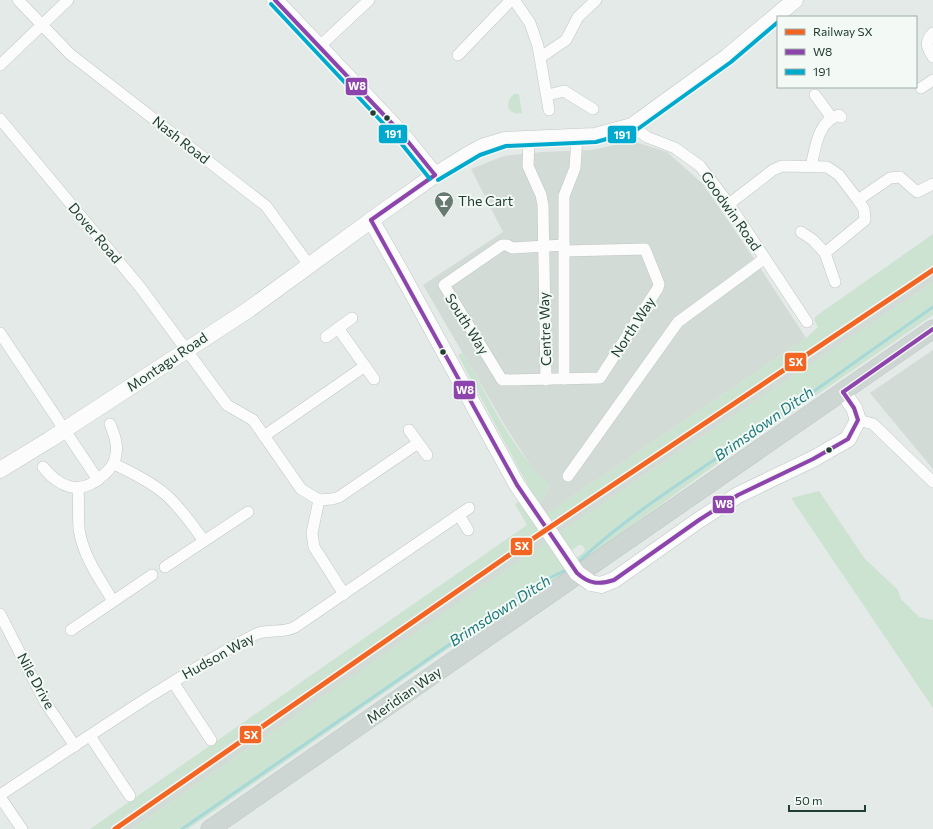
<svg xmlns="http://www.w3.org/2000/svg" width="933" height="829" font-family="Commissioner,sans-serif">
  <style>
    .built { fill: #d2dbd6 }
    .green { fill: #cde3d1 }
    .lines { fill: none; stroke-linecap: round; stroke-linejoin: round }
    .stream { stroke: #a6d8d8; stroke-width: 3 }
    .street-casing { stroke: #c1c7c4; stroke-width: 12 }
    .secondary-casing { stroke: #c0c8c4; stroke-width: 17 }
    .primary-casing { stroke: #bdc6c2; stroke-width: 19 }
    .street { stroke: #fbfcfb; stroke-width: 11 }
    .secondary { stroke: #fbfcfb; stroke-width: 16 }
    .primary { stroke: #cdd6d2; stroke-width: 18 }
    .secondary-bridge-casing { stroke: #c0c8c4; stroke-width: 17; stroke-linecap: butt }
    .secondary-bridge { stroke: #fbfcfb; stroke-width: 16 }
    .bus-1-casing { stroke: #f3f9f5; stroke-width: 7 }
    .bus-2-casing { stroke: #f3f9f5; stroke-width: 7 }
    .bus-1 { stroke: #8e44ad; stroke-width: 4 }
    .bus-2 { stroke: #00a9ce; stroke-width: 4 }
    .rail-1-casing { stroke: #f3f9f5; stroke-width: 8 }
    .rail-1 { stroke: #f26522; stroke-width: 5 }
    .bus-dot { fill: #223d32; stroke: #f3f9f5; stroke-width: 1.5 }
    .labels { text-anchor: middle; stroke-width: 4; stroke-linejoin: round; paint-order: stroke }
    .street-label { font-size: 14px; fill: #223d32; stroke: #f3f9f5 }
    .poi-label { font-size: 14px; fill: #223d32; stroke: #f3f9f5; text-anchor: start }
    .water-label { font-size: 15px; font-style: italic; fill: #1d7879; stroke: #f3f9f5 }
    .line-badge { stroke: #f3f9f5; stroke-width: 1.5 }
    .badge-label { font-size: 11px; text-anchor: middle; font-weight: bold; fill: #fff }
  </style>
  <rect width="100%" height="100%" fill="#e4eae7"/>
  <g class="built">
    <path d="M 632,141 L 667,152 L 703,184 L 755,260 L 806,338 L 545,515 L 539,506 L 550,485 L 535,472 L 507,429 L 423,285 L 503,232 L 471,169 L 504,156 L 542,152 L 592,150 Z"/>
    <path d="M 933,265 L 933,282 L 905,301 L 643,476 L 132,829 L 107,829 L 525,538 Z"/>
    <path d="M 933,350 L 933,469 L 870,393 Z"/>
  </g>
  <g class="green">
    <path d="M 514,94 L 519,94 L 522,113 C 507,116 504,102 514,94 Z"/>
    <path d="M 933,234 L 933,265 L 550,522 L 545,515 L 806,338 L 818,327 L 814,320 L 816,316 Z"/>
    <path d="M 933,282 L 933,315 L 722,460 L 567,573 L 527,594 L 188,829 L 132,829 L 547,541 L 565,566 L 583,553 L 585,549 L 582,545 L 579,545 L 572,550 L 558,533 Z"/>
    <path d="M 463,353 C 487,395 514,454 550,485 L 539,506 L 458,355 Z"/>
    <path d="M 819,491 L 865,559 L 898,590 L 901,599 L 919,617 L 933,620 L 933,708 L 791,498 Z"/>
    <path d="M 518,502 L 539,529 L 107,829 L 90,829 L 527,525 L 515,504 Z"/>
  </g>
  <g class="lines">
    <g class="stream">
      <path d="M 576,564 C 630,513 693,475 754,433 C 814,392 873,349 933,307"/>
      <path d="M 182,829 L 537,584 L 568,569"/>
    </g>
    <g class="street-casing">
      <g id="street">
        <path d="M 18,0 L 70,54 L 266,206 L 309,265"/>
        <path d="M 514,0 L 530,23 L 538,46 L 549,110"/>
        <path d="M 933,33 C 924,42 927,48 933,57"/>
        <path d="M 320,46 L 369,0"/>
        <path d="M 458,55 L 511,0"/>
        <path d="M 541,57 L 566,40 L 578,17 L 596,0"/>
        <path d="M 0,65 L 68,0"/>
        <path d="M 921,88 L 933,80"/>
        <path d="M 548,95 L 564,91 L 593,109"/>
        <path d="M 815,95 L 832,118"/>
        <path d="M 0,119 L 140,287 L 227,405 L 253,420 L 301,489 L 319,500 L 312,533 L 314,547 L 344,594"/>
        <path d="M 632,126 L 647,137 L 675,148 L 700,166 L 729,204 L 807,322"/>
        <path d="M 529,139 L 528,166 L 541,195 L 543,205 L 546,380"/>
        <path d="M 811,166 C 816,147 817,122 839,115 L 841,117"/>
        <path d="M 858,200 L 890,178 L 900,177 L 917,192 L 933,184"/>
        <path d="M 729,204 L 773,170 L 782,166 L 827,167 L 839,175 L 858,200 L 864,209 L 865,220 L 825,253"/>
        <path d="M 801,232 L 813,240 L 825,253 L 835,282"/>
        <path d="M 564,245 L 512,248 L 507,245 L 502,245 L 444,285 L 502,380 L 600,378 L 658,288 L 659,284 L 645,249 L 565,251"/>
        <path d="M 338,328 L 374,379"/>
        <path d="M 0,333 L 98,480"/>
        <path d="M 326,337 L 352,318"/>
        <path d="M 564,379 L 564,196 L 575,168 L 577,137"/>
        <path d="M 858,420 L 873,424 L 933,482"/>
        <path d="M 409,430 L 427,455"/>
        <path d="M 264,436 L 365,366"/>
        <path d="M 114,464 C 163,487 173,497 204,541"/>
        <path d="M 43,467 C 59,487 79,496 101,477 C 109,471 115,464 116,454 C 118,444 114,434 110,424"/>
        <path d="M 568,476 L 678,322 L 764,259"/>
        <path d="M 78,488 C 79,502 78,515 79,529 C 83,556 99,578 113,601"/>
        <path d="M 319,500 L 332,499 L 339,497 L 418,443"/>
        <path d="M 459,515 L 468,530"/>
        <path d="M 165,567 L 248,512"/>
        <path d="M 0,614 L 45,702 L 75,746"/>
        <path d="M 71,630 L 152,575"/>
        <path d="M 173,682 L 211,740"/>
        <path d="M 90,736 L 130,796"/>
        <path d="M 0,795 C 84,740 166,682 254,635 C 267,628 283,634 295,627 L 469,508"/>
        <path d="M 0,797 L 22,829"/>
      </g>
    </g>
    <g class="secondary-casing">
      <g id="secondary">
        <path d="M 275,0 L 401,133 L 435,175"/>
        <path d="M 371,220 L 398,267 L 517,485 L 533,508"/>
        <path d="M 0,470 L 49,440 L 248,310 L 388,208 L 435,175 L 469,154 L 482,147 L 505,140 L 595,136 L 632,126 L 727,57 L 795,0"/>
        <path d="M 591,583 L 601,585 L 614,580 L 699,520 L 738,495 L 813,459 L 848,439 L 858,420 L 854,408 L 843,392"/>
      </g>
    </g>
    <g class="primary-casing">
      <path id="primary" d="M 210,829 L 933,329"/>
    </g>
    <use href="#street" class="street"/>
    <use href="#secondary" class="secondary"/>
    <use href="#primary" class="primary"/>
    <g class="secondary-bridge-casing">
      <path id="secondary-bridge" d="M 533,508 L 577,573 L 591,583"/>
    </g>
    <use href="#secondary-bridge" class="secondary-bridge"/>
    <g class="bus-1-casing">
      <g id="bus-1">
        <path d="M 275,0 L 401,133 L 435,175"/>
        <path d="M 371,220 L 517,485 L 577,573 C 589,584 599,585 614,580 L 699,520 L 738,495 L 813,459 L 848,439 L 858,420 L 854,408 L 843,392"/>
        <path d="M 371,220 L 435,175"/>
        <path d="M 843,392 L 933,329"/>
      </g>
    </g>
    <g class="bus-2-casing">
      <g id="bus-2">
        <path d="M 271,4 L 396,137 L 430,179"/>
        <path d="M 438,180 L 480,155 L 506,146 L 596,142 L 635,131 L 731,62 L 778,22"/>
      </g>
    </g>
    <use href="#bus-1" class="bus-1"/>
    <use href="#bus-2" class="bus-2"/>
    <g class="rail-1-casing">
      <path id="rail-1" d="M 115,829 L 528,542 L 933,270"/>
    </g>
    <use href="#rail-1" class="rail-1"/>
  </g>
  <defs>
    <g id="bar-pin" transform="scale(1)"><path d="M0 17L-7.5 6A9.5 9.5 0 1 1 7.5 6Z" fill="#667a71" stroke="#f3f9f5"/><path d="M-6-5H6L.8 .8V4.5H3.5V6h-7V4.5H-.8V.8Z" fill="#fff"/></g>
  </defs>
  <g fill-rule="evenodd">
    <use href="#bar-pin" x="444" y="201"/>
  </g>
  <g class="bus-dot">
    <circle cx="373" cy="113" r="3.5"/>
    <circle cx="387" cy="118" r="3.5"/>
    <circle cx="443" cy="352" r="3.5"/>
    <circle cx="829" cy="450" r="3.5"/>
  </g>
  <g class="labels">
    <g class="street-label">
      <text transform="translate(181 140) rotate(38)" y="5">Nash Road</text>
      <text transform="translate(731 211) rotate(55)" y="5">Goodwin Road</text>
      <text transform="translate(95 233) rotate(50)" y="5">Dover Road</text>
      <text transform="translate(467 324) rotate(58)" y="5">South Way</text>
      <text transform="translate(633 327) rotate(-57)" y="5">North Way</text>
      <text transform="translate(545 329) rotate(-92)" y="5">Centre Way</text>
      <text transform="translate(167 362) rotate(-34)" y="5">Montagu Road</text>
      <text transform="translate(218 656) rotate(-29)" y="5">Hudson Way</text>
      <text transform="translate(36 681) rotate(61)" y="5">Nile Drive</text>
      <text transform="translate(404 695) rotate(-35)" y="5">Meridian Way</text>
    </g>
    <g class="poi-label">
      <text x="458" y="206">The Cart</text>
    </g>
    <g class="water-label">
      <text transform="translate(764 424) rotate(-35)" y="5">Brimsdown Ditch</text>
      <text transform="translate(500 611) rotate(-33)" y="5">Brimsdown Ditch</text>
    </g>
  </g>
  <g class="line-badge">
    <rect x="345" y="77" width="23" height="19" rx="4" fill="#8e44ad"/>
    <rect x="378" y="124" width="30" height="20" rx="4" fill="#00a9ce"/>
    <rect x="607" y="125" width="30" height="19" rx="4" fill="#00a9ce"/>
    <rect x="784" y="352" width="23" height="20" rx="4" fill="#f26522"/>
    <rect x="453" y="380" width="23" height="20" rx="4" fill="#8e44ad"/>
    <rect x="712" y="495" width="23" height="19" rx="4" fill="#8e44ad"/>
    <rect x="510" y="537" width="23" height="19" rx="4" fill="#f26522"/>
    <rect x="239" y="725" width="23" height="19" rx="4" fill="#f26522"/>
  </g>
  <g class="badge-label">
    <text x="357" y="90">W8</text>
    <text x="393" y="138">191</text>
    <text x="622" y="139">191</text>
    <text x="796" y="366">SX</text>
    <text x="465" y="394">W8</text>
    <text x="724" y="508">W8</text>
    <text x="522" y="550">SX</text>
    <text x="251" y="739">SX</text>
  </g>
  <rect x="777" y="16" width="140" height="72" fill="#f3f9f5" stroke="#9faea7"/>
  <rect x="785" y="29" width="20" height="6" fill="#f26522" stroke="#9faea7"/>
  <text x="813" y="36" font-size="12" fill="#223d32">Railway SX</text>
  <rect x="785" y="49" width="20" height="6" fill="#8e44ad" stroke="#9faea7"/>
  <text x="813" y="56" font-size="12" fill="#223d32">W8</text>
  <rect x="785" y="69" width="20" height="6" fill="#00a9ce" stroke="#9faea7"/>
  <text x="813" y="76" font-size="12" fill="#223d32">191</text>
  <path d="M789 805v6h76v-6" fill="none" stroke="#223d32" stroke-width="2"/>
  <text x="795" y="805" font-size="12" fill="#223d32" stroke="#f3f9f5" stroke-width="3" paint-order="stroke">50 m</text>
</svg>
